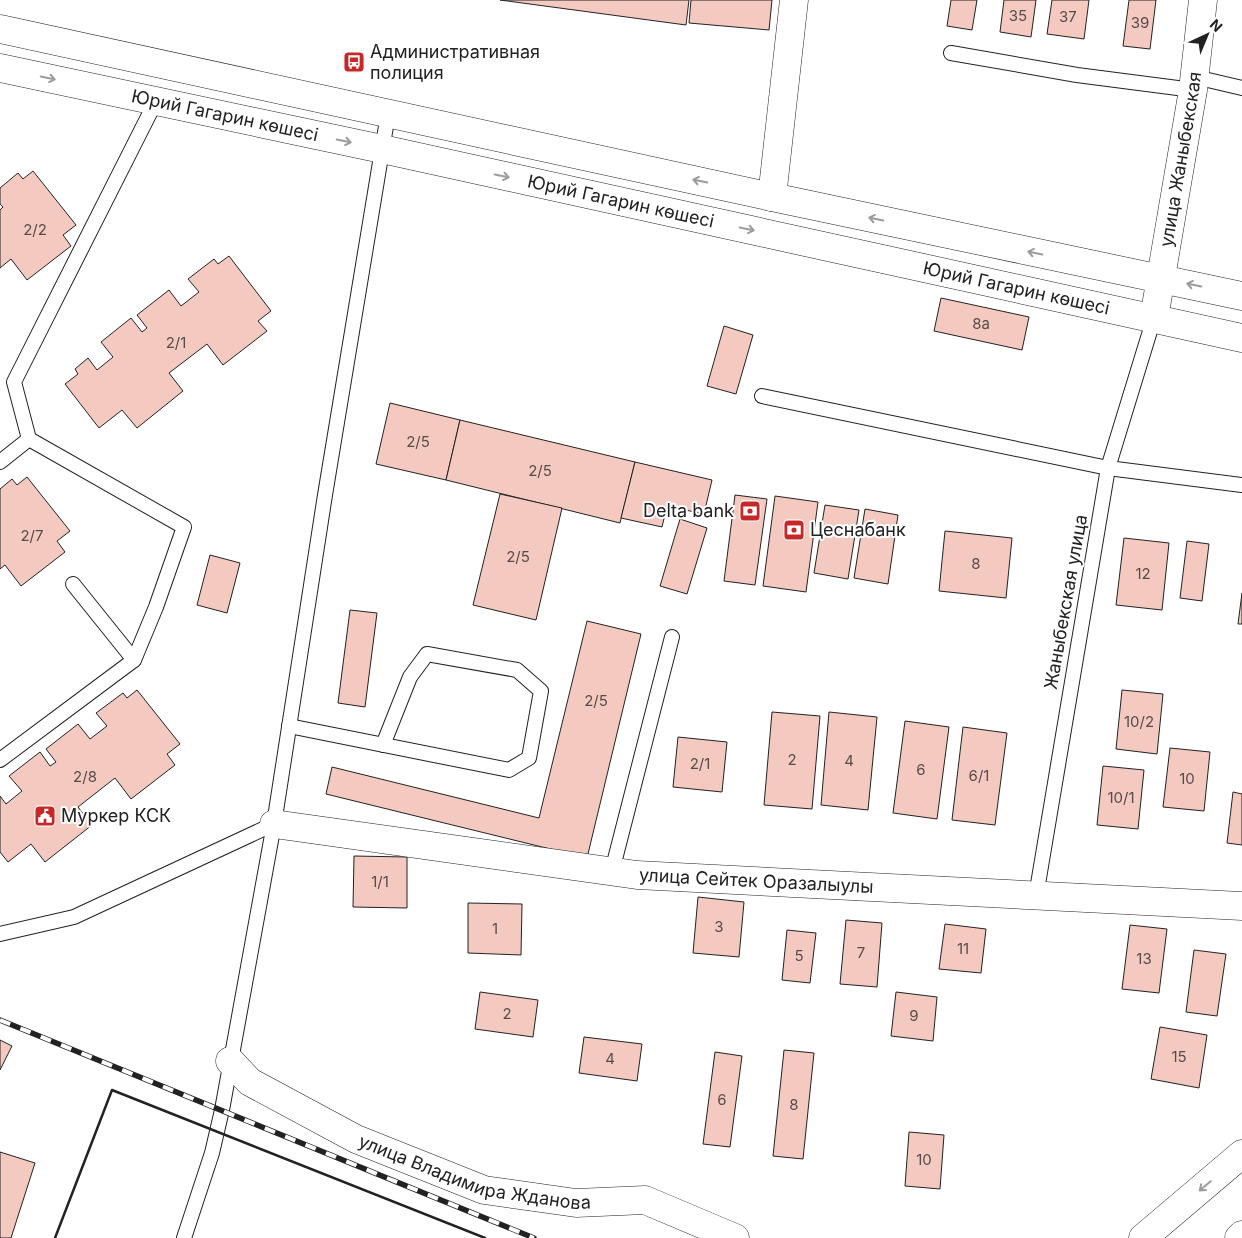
<svg xmlns="http://www.w3.org/2000/svg" width="1242" height="1238" font-family="Inter,sans-serif">
  <style>
    .building { fill: #f3c9c0; stroke: #222 }
    .lines { fill: none; stroke-linecap: round; stroke-linejoin: round }
    .service-casing { stroke: #222; stroke-width: 16 }
    .minor-casing { stroke: #222; stroke-width: 29 }
    .primary-casing { stroke: #222; stroke-width: 29 }
    .trunk-casing { stroke: #222; stroke-width: 29 }
    .service { stroke: #fff; stroke-width: 14 }
    .minor { stroke: #fff; stroke-width: 28 }
    .primary { stroke: #fff; stroke-width: 28 }
    .trunk { stroke: #fff; stroke-width: 28 }
    .rail-casing { stroke: #222; stroke-width: 5.5 }
    .rail { stroke: #fff; stroke-width: 4; stroke-dasharray: 11; stroke-linecap: butt }
    .wall { stroke: #222; stroke-width: 2.5 }
    .oneway { stroke: #9c9c9c }
    .labels { text-anchor: middle; stroke-width: 4; stroke-linejoin: round; paint-order: stroke }
    .number-label { font-size: 15px; fill: #564c4a }
    .poi-label { font-size: 18px; fill: #222; stroke: #fff; text-anchor: start }
    .street-label { font-size: 18px; fill: #222; stroke: #fff }
  </style>
  <rect width="100%" height="100%" fill="#fff"/>
  <g class="building">
    <path d="M 500,0 L 689,0 L 686,25 Z"/>
    <path d="M 691,0 L 772,0 L 769,30 L 689,23 Z"/>
    <path d="M 951,0 L 977,0 L 972,30 L 947,26 Z"/>
    <path d="M 1004,0 L 1036,0 L 1031,37 L 1000,32 Z"/>
    <path d="M 1052,0 L 1089,0 L 1084,39 L 1047,34 Z"/>
    <path d="M 1129,0 L 1156,0 L 1150,49 L 1123,46 Z"/>
    <path d="M 33,171 L 76,225 L 63,235 L 71,246 L 27,280 L 11,259 L 0,268 L 0,210 L 3,207 L 0,204 L 0,188 L 18,173 L 23,179 Z"/>
    <path d="M 229,256 L 271,311 L 258,321 L 267,331 L 223,365 L 207,344 L 169,373 L 183,391 L 137,428 L 122,410 L 99,428 L 65,384 L 78,374 L 75,369 L 88,358 L 97,370 L 113,357 L 101,342 L 131,318 L 142,332 L 147,328 L 137,315 L 169,290 L 181,306 L 199,292 L 188,279 L 214,259 L 218,264 Z"/>
    <path d="M 941,298 L 1029,317 L 1022,350 L 934,331 Z"/>
    <path d="M 724,326 L 753,335 L 736,394 L 707,386 Z"/>
    <path d="M 390,403 L 460,420 L 446,480 L 376,464 Z"/>
    <path d="M 460,420 L 635,462 L 620,523 L 446,480 Z"/>
    <path d="M 635,462 L 712,480 L 704,514 L 667,506 L 662,527 L 621,518 Z"/>
    <path d="M 27,477 L 70,531 L 57,541 L 65,552 L 21,586 L 5,565 L 0,569 L 0,489 L 12,479 L 17,485 Z"/>
    <path d="M 500,494 L 562,508 L 536,620 L 473,605 Z"/>
    <path d="M 735,495 L 767,499 L 755,585 L 724,581 Z"/>
    <path d="M 775,496 L 818,502 L 806,592 L 763,586 Z"/>
    <path d="M 825,505 L 859,510 L 848,579 L 814,573 Z"/>
    <path d="M 865,509 L 898,515 L 888,584 L 854,578 Z"/>
    <path d="M 680,519 L 707,528 L 687,594 L 660,586 Z"/>
    <path d="M 945,531 L 1012,538 L 1006,598 L 939,591 Z"/>
    <path d="M 1124,538 L 1169,543 L 1162,610 L 1116,605 Z"/>
    <path d="M 1187,541 L 1209,544 L 1202,601 L 1180,598 Z"/>
    <path d="M 210,555 L 240,563 L 227,613 L 197,605 Z"/>
    <path d="M 1242,593 L 1242,624 L 1238,624 Z"/>
    <path d="M 350,610 L 377,613 L 365,707 L 338,703 Z"/>
    <path d="M 587,621 L 641,634 L 587,858 L 326,794 L 332,767 L 539,818 Z"/>
    <path d="M 137,690 L 180,744 L 167,754 L 175,765 L 131,799 L 115,778 L 78,807 L 92,825 L 45,862 L 31,844 L 8,862 L 0,852 L 0,796 L 6,804 L 22,791 L 9,776 L 40,752 L 50,766 L 56,762 L 46,749 L 78,724 L 90,739 L 107,726 L 96,713 L 123,693 L 127,698 Z"/>
    <path d="M 1122,690 L 1163,694 L 1157,754 L 1116,749 Z"/>
    <path d="M 772,712 L 820,716 L 812,809 L 764,805 Z"/>
    <path d="M 829,712 L 877,717 L 868,810 L 821,805 Z"/>
    <path d="M 905,721 L 949,727 L 937,819 L 893,813 Z"/>
    <path d="M 963,727 L 1007,733 L 995,825 L 952,820 Z"/>
    <path d="M 678,737 L 727,742 L 722,792 L 673,787 Z"/>
    <path d="M 1170,748 L 1210,752 L 1204,811 L 1163,807 Z"/>
    <path d="M 1103,766 L 1144,770 L 1138,829 L 1097,825 Z"/>
    <path d="M 1233,792 L 1242,794 L 1242,845 L 1227,843 Z"/>
    <path d="M 354,856 L 407,857 L 407,908 L 353,907 Z"/>
    <path d="M 698,897 L 744,902 L 739,957 L 693,953 Z"/>
    <path d="M 468,903 L 522,904 L 521,955 L 468,953 Z"/>
    <path d="M 846,920 L 882,923 L 877,987 L 840,984 Z"/>
    <path d="M 945,924 L 986,929 L 981,973 L 939,969 Z"/>
    <path d="M 1130,925 L 1167,929 L 1159,993 L 1122,989 Z"/>
    <path d="M 787,930 L 816,933 L 810,983 L 782,980 Z"/>
    <path d="M 1194,950 L 1226,954 L 1217,1016 L 1186,1012 Z"/>
    <path d="M 480,992 L 538,1000 L 533,1037 L 475,1029 Z"/>
    <path d="M 896,992 L 937,997 L 933,1041 L 891,1036 Z"/>
    <path d="M 1160,1027 L 1207,1035 L 1199,1088 L 1151,1079 Z"/>
    <path d="M 584,1037 L 642,1044 L 637,1081 L 579,1073 Z"/>
    <path d="M 0,1040 L 12,1046 L 0,1070 Z"/>
    <path d="M 784,1050 L 814,1053 L 803,1159 L 773,1156 Z"/>
    <path d="M 715,1052 L 742,1056 L 730,1147 L 703,1144 Z"/>
    <path d="M 909,1132 L 944,1135 L 940,1189 L 905,1186 Z"/>
    <path d="M 0,1152 L 35,1163 L 11,1238 L 0,1238 Z"/>
  </g>
  <g class="lines">
    <g class="service-casing">
      <g id="service">
        <path d="M 951,53 L 1077,75 L 1193,90"/>
        <path d="M 1195,77 L 1242,88"/>
        <path d="M 762,396 L 1108,468 L 1242,485"/>
        <path d="M 0,462 L 29,439 L 14,382 L 156,101"/>
        <path d="M 73,584 L 134,660"/>
        <path d="M 289,726 L 509,770 L 529,758 L 541,691 L 517,670 L 427,654 L 410,677 L 383,745"/>
        <path d="M 0,760 L 134,660 L 156,607 L 184,527 L 29,439"/>
        <path d="M 612,871 L 672,637"/>
        <path d="M 1036,896 L 1108,468 L 1154,318"/>
        <path d="M 0,934 L 74,917 L 274,824"/>
        <path d="M 184,1238 L 212,1153 L 222,1110 L 274,824 L 325,495 L 388,114"/>
      </g>
    </g>
    <g class="minor-casing">
      <g id="minor">
        <path d="M 772,197 L 794,0"/>
        <path id="s1" d="M 1154,318 L 1193,90 L 1203,0"/>
        <path id="s2" d="M 274,824 L 637,875 L 1242,906"/>
        <path id="s3" d="M 230,1061 L 250,1082 L 356,1139 L 484,1190 L 576,1203 L 645,1200 L 735,1238"/>
      </g>
    </g>
    <g class="primary-casing">
      <g id="primary">
        <path d="M 0,29 L 772,197 L 1242,296"/>
        <path id="s4" d="M 0,68 L 382,149 L 1242,338"/>
      </g>
    </g>
    <g class="trunk-casing">
      <g id="trunk">
        <path d="M 1143,1238 L 1242,1154"/>
        <path d="M 1239,1238 L 1242,1235"/>
      </g>
    </g>
    <use href="#service" class="service"/>
    <use href="#minor" class="minor"/>
    <use href="#primary" class="primary"/>
    <use href="#trunk" class="trunk"/>
    <g class="rail-casing">
      <path id="rail" d="M 0,1020 L 534,1238"/>
    </g>
    <use href="#rail" class="rail"/>
    <path class="wall" d="M 55,1238 L 112,1090 L 485,1238"/>
  </g>
  <defs><path id="oneway-shaft" d="M-6 0H5M1.5-3L5.5 0L1.5 3" fill="none" stroke-width="1.6" stroke-linecap="round" stroke-linejoin="round" transform="scale(1.25)"/></defs>
  <g class="oneway">
    <use href="#oneway-shaft" transform="translate(48 78) rotate(12)"/>
    <use href="#oneway-shaft" transform="translate(344 141) rotate(12)"/>
    <use href="#oneway-shaft" transform="translate(502 176) rotate(12)"/>
    <use href="#oneway-shaft" transform="translate(700 181) rotate(-168)"/>
    <use href="#oneway-shaft" transform="translate(876 219) rotate(-168)"/>
    <use href="#oneway-shaft" transform="translate(747 229) rotate(12)"/>
    <use href="#oneway-shaft" transform="translate(1035 253) rotate(-168)"/>
    <use href="#oneway-shaft" transform="translate(1194 285) rotate(-168)"/>
    <use href="#oneway-shaft" transform="translate(1205 1186) rotate(140)"/>
  </g>
  <defs>
    <g id="bus-square" transform="scale(1.125)"><rect x="-9" y="-9" width="18" height="18" rx="4" fill="#c62828" stroke="#fff"/><path d="M-5-6H5V4H4V6H2V4H-2V6H-4V4H-5ZM-3.5-4V0h7V-4ZM-3.5 1.2v1.5H-2V1.2ZM2 1.2v1.5H3.5V1.2Z" fill="#fff"/></g>
    <g id="bank-square" transform="scale(1.125)"><rect x="-9" y="-9" width="18" height="18" rx="4" fill="#c62828" stroke="#fff"/><path d="M-6-4H6V4H-6ZM0-2.3a2.3 2.3 0 1 0 0 4.6a2.3 2.3 0 1 0 0-4.6Z" fill="#fff"/></g>
    <g id="civic-square" transform="scale(1.125)"><rect x="-9" y="-9" width="18" height="18" rx="4" fill="#c62828" stroke="#fff"/><path d="M-.6-6.5H3V-4.5H.6V-3L4-1V1h2V6H-6V1h2V-1L-.6-3ZM-1.2 2.5V6h2.4V2.5Z" fill="#fff"/></g>
  </defs>
  <g fill-rule="evenodd">
    <use href="#bus-square" x="354" y="62"/>
    <use href="#bank-square" x="750" y="511"/>
    <use href="#bank-square" x="794" y="530"/>
    <use href="#civic-square" x="45" y="816"/>
  </g>
  <g class="labels">
    <g class="number-label">
      <text x="1018" y="21">35</text>
      <text x="1068" y="22">37</text>
      <text x="1140" y="28">39</text>
      <text x="35" y="235">2/2</text>
      <text x="981" y="329">8а</text>
      <text x="176" y="348">2/1</text>
      <text x="418" y="447">2/5</text>
      <text x="540" y="476">2/5</text>
      <text x="32" y="541">2/7</text>
      <text x="518" y="562">2/5</text>
      <text x="976" y="569">8</text>
      <text x="1143" y="579">12</text>
      <text x="596" y="706">2/5</text>
      <text x="1139" y="727">10/2</text>
      <text x="792" y="765">2</text>
      <text x="849" y="766">4</text>
      <text x="700" y="769">2/1</text>
      <text x="921" y="775">6</text>
      <text x="979" y="781">6/1</text>
      <text x="85" y="782">2/8</text>
      <text x="1187" y="784">10</text>
      <text x="1121" y="803">10/1</text>
      <text x="380" y="887">1/1</text>
      <text x="719" y="932">3</text>
      <text x="495" y="934">1</text>
      <text x="963" y="954">11</text>
      <text x="861" y="958">7</text>
      <text x="799" y="961">5</text>
      <text x="1144" y="964">13</text>
      <text x="507" y="1019">2</text>
      <text x="914" y="1021">9</text>
      <text x="1179" y="1062">15</text>
      <text x="610" y="1064">4</text>
      <text x="722" y="1105">6</text>
      <text x="794" y="1110">8</text>
      <text x="924" y="1165">10</text>
    </g>
    <g class="poi-label">
      <text x="370" y="58">Административная<tspan x="370" dy="21">полиция</tspan></text>
      <text x="734" y="517" text-anchor="end">Delta bank</text>
      <text x="810" y="536">Цеснабанк</text>
      <text x="61" y="822">Муркер КСК</text>
    </g>
    <g class="street-label">
      <text dy="6" stroke="none"><textPath href="#s4" startOffset="230">Юрий Гагарин көшесі</textPath></text>
      <text dy="6" stroke="none"><textPath href="#s1" startOffset="161">улица Жаныбекская</textPath></text>
      <text dy="6" stroke="none"><textPath href="#s4" startOffset="635">Юрий Гагарин көшесі</textPath></text>
      <text dy="6" stroke="none"><textPath href="#s4" startOffset="1040">Юрий Гагарин көшесі</textPath></text>
      <text transform="translate(1066 602) rotate(-80)" y="6">Жаныбекская улица</text>
      <text dy="6" stroke="none"><textPath href="#s2" startOffset="486">улица Сейтек Оразалыулы</textPath></text>
      <text dy="6" stroke="none"><textPath href="#s3" startOffset="274">улица Владимира Жданова</textPath></text>
    </g>
  </g>
  <g transform="translate(1207 35) rotate(44)" stroke="#ffffff" stroke-width="4" paint-order="stroke">
  <path d="M0-4L9 19L0 12L-9 19Z" fill="#222222"/>
  <text y="-8" font-size="14" font-weight="bold" text-anchor="middle" fill="#222222">N</text>
  </g>
</svg>
